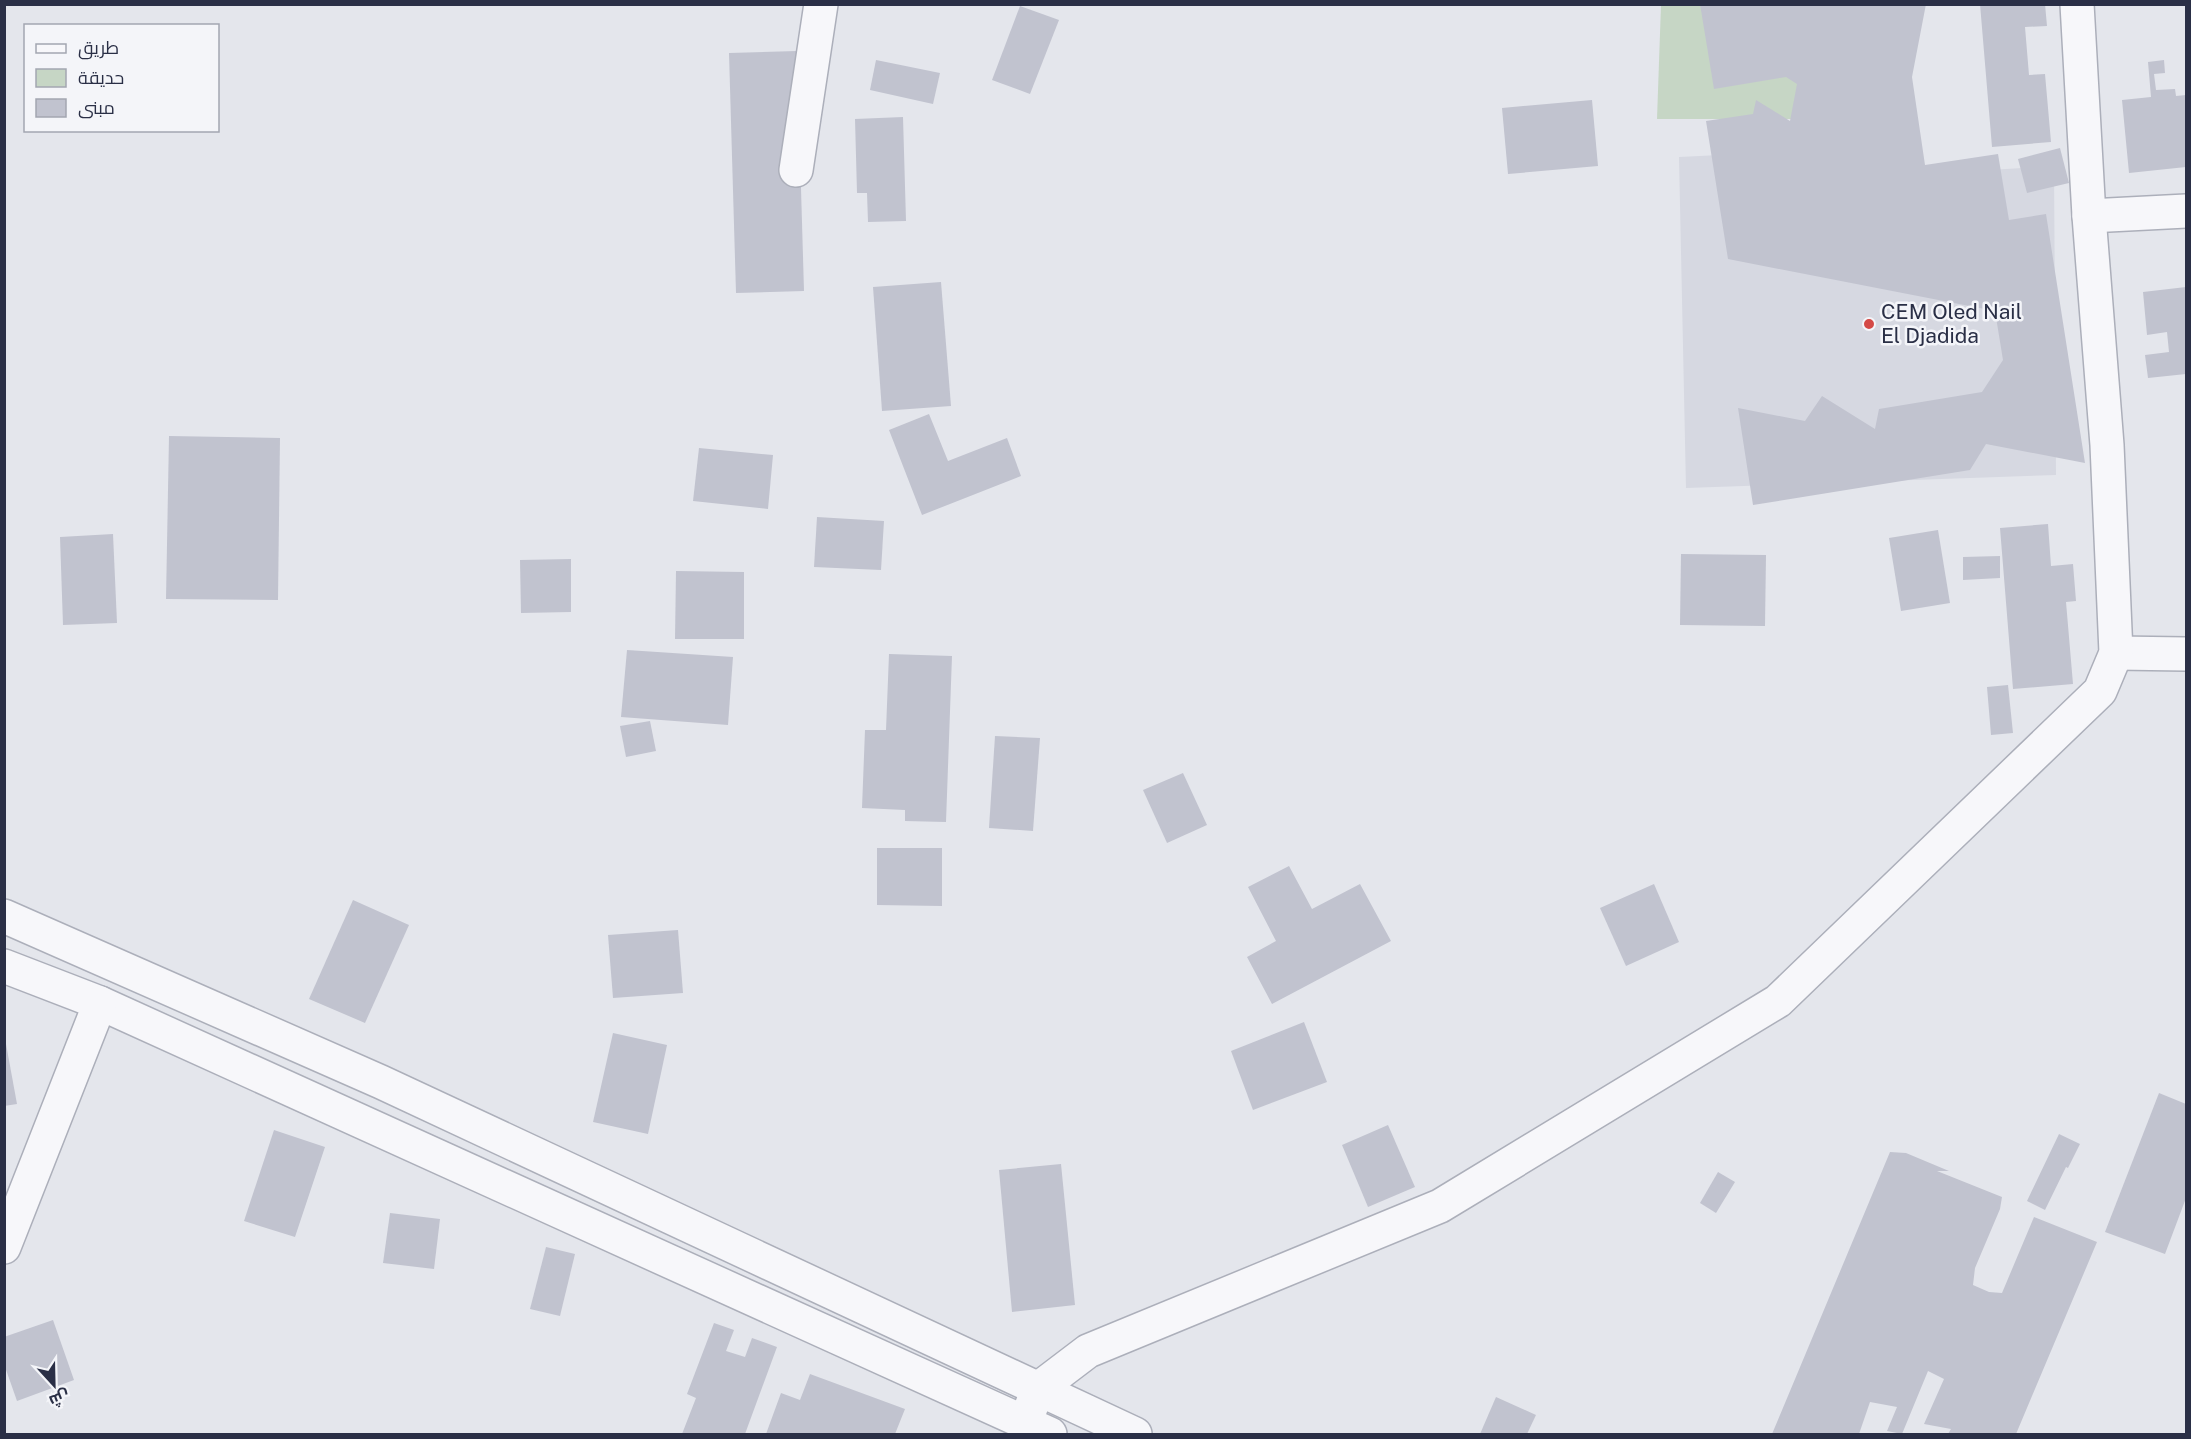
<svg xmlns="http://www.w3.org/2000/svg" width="2191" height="1439" font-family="'Public Sans',Cairo,sans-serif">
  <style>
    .built { fill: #d6d8e1 }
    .green { fill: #c6d6c5 }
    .building { fill: #c1c3cf }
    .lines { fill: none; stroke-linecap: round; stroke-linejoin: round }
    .street-casing { stroke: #acafba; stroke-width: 36 }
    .street { stroke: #f7f7fa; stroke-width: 33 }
    .poi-dot { fill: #d44946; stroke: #f4f5f9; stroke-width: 2 }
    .labels { text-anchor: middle; stroke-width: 5; stroke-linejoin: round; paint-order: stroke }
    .poi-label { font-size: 21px; fill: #2a2f46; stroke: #f4f5f9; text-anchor: start }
  </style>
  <rect width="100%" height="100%" fill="#e4e6ec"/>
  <path class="built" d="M 1903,146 L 1926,174 L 2054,166 L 2056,475 L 1686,488 L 1679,157 Z"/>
  <path class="green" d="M 1661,5 L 1905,5 L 1904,119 L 1657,119 Z"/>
  <g class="building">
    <path d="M 1700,4 L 1926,4 L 1912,77 L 1925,165 L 1998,154 L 2009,220 L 2046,214 L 2085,463 L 1986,444 L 1970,470 L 1753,505 L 1738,408 L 1805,421 L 1822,396 L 1875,429 L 1879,409 L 1982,392 L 2003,360 L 1995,311 L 1728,259 L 1706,121 L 1753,114 L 1756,100 L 1790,121 L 1797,84 L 1786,77 L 1714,89 Z"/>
    <path d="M 1980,4 L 2045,4 L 2047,26 L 2025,27 L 2029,75 L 2045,74 L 2051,142 L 1992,147 Z"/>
    <path d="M 1020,6 L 1059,20 L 1030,94 L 992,80 Z"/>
    <path d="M 797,51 L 804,291 L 736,293 L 729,53 Z"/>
    <path d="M 876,60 L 940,73 L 933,104 L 870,90 Z"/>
    <path d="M 2164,60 L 2165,73 L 2154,74 L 2156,90 L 2175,89 L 2176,96 L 2186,95 L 2186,167 L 2129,173 L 2122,100 L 2151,97 L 2148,62 Z"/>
    <path d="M 1592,100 L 1598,166 L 1508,174 L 1502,108 Z"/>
    <path d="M 903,117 L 906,221 L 868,222 L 867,193 L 857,193 L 855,119 Z"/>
    <path d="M 2060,148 L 2069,183 L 2027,193 L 2018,159 Z"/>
    <path d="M 941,282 L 951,406 L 882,411 L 873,287 Z"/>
    <path d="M 2186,287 L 2186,374 L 2148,378 L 2145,355 L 2169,352 L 2167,332 L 2147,335 L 2143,292 Z"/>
    <path d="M 929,414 L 948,461 L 1007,438 L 1021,476 L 922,515 L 889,430 Z"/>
    <path d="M 169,436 L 280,438 L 278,600 L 166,599 Z"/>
    <path d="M 699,448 L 773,455 L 768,509 L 693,501 Z"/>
    <path d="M 817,517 L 884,521 L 881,570 L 814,567 Z"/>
    <path d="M 2048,524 L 2051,566 L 2073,564 L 2076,601 L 2066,602 L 2073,684 L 2013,689 L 2000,528 Z"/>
    <path d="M 1938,530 L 1950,603 L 1901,611 L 1889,538 Z"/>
    <path d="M 113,534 L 117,623 L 63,625 L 60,537 Z"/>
    <path d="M 1681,554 L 1766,555 L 1765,626 L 1680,625 Z"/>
    <path d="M 2000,556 L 2000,578 L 1963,580 L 1963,557 Z"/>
    <path d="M 571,559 L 571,612 L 521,613 L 520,560 Z"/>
    <path d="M 676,571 L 744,572 L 744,639 L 675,639 Z"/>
    <path d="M 627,650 L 733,657 L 728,725 L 621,717 Z"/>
    <path d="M 889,654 L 952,656 L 946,822 L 905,821 L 905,810 L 862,808 L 865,730 L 886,730 Z"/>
    <path d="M 2008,685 L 2013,733 L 1991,735 L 1987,687 Z"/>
    <path d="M 650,721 L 656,751 L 626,757 L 620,726 Z"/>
    <path d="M 995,736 L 1040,738 L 1033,831 L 989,828 Z"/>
    <path d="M 1183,773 L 1207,825 L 1167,843 L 1143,790 Z"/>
    <path d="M 877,848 L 942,848 L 942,906 L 877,905 Z"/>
    <path d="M 1289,866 L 1312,909 L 1360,884 L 1391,941 L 1272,1004 L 1247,957 L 1276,941 L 1248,887 Z"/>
    <path d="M 1654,884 L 1679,942 L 1626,966 L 1600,908 Z"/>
    <path d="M 353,900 L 409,925 L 365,1023 L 309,999 Z"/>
    <path d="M 678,930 L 683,993 L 613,998 L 608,935 Z"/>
    <path d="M 1304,1022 L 1327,1082 L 1253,1110 L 1231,1051 Z"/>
    <path d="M 4,1033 L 17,1104 L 4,1106 Z"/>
    <path d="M 613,1033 L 667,1045 L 648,1134 L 593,1122 Z"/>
    <path d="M 2159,1093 L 2186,1104 L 2186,1198 L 2165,1254 L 2105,1232 Z"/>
    <path d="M 1388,1125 L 1415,1187 L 1368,1207 L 1342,1145 Z"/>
    <path d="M 274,1130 L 325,1147 L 295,1237 L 244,1221 Z"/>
    <path d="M 2059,1134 L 2080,1144 L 2068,1168 L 2066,1167 L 2045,1210 L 2027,1201 Z"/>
    <path d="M 1890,1152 L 1906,1153 L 1949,1171 L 1937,1171 L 2002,1197 L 2000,1209 L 1975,1268 L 1973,1285 L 1989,1292 L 2002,1293 L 2034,1217 L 2097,1242 L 2016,1434 L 1948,1434 L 1951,1429 L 1924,1424 L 1944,1379 L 1928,1371 L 1902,1434 L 1887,1431 L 1897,1407 L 1870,1402 L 1859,1434 L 1772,1434 Z"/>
    <path d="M 1061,1164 L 1075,1305 L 1012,1312 L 999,1170 Z"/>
    <path d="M 1718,1172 L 1735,1182 L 1716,1213 L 1700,1203 Z"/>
    <path d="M 390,1213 L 440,1219 L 434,1269 L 383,1263 Z"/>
    <path d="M 546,1247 L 575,1254 L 560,1316 L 530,1309 Z"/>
    <path d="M 53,1320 L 74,1380 L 17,1401 L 4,1364 L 4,1337 Z"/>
    <path d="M 714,1323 L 734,1330 L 726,1351 L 745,1357 L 752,1338 L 777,1347 L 745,1434 L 682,1434 L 696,1398 L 687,1394 Z"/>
    <path d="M 810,1374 L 905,1409 L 895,1434 L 766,1434 L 781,1393 L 800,1400 Z"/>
    <path d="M 1496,1397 L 1536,1415 L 1527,1434 L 1480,1434 Z"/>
  </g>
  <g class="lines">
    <g class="street-casing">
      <g id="street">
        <path d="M 796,170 L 821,4"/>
        <path d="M 2089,216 L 2186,211"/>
        <path d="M 2116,653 L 2186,654"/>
        <path d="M 4,916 L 381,1082 L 1135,1434"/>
        <path d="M 4,966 L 100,1003 L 1050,1434"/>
        <path d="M 4,1247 L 100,1003"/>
        <path d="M 1025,1423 L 1038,1389 L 1088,1351 L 1440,1206 L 1778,1001 L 2100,691 L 2116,653 L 2107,445 L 2089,216 L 2077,4"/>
      </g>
    </g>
    <use href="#street" class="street"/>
  </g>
  <circle class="poi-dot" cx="1869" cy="324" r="6"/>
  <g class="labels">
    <g class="poi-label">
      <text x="1881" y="319">CEM Oled Nail<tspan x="1881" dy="24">El Djadida</tspan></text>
    </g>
  </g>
  <rect width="2191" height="1439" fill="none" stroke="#2a2f46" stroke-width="12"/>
  <rect x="24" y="24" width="195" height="108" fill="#f4f5f9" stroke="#a3a6b1" stroke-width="1.5"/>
  <rect x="36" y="44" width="30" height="9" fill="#f7f7fa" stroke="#a3a6b1" stroke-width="1.5"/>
  <text x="78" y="54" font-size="18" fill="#2a2f46">طريق</text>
  <rect x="36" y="69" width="30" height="18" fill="#c6d6c5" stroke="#a3a6b1" stroke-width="1.5"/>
  <text x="78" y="84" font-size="18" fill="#2a2f46">حديقة</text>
  <rect x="36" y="99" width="30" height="18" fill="#c1c3cf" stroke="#a3a6b1" stroke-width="1.5"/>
  <text x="78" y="114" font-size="18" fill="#2a2f46">مبنى</text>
  <g transform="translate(54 1385) rotate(158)" stroke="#f4f5f9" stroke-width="4.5" paint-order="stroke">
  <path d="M0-4.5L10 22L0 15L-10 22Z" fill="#2a2f46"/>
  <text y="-9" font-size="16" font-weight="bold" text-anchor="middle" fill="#2a2f46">ش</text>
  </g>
</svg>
